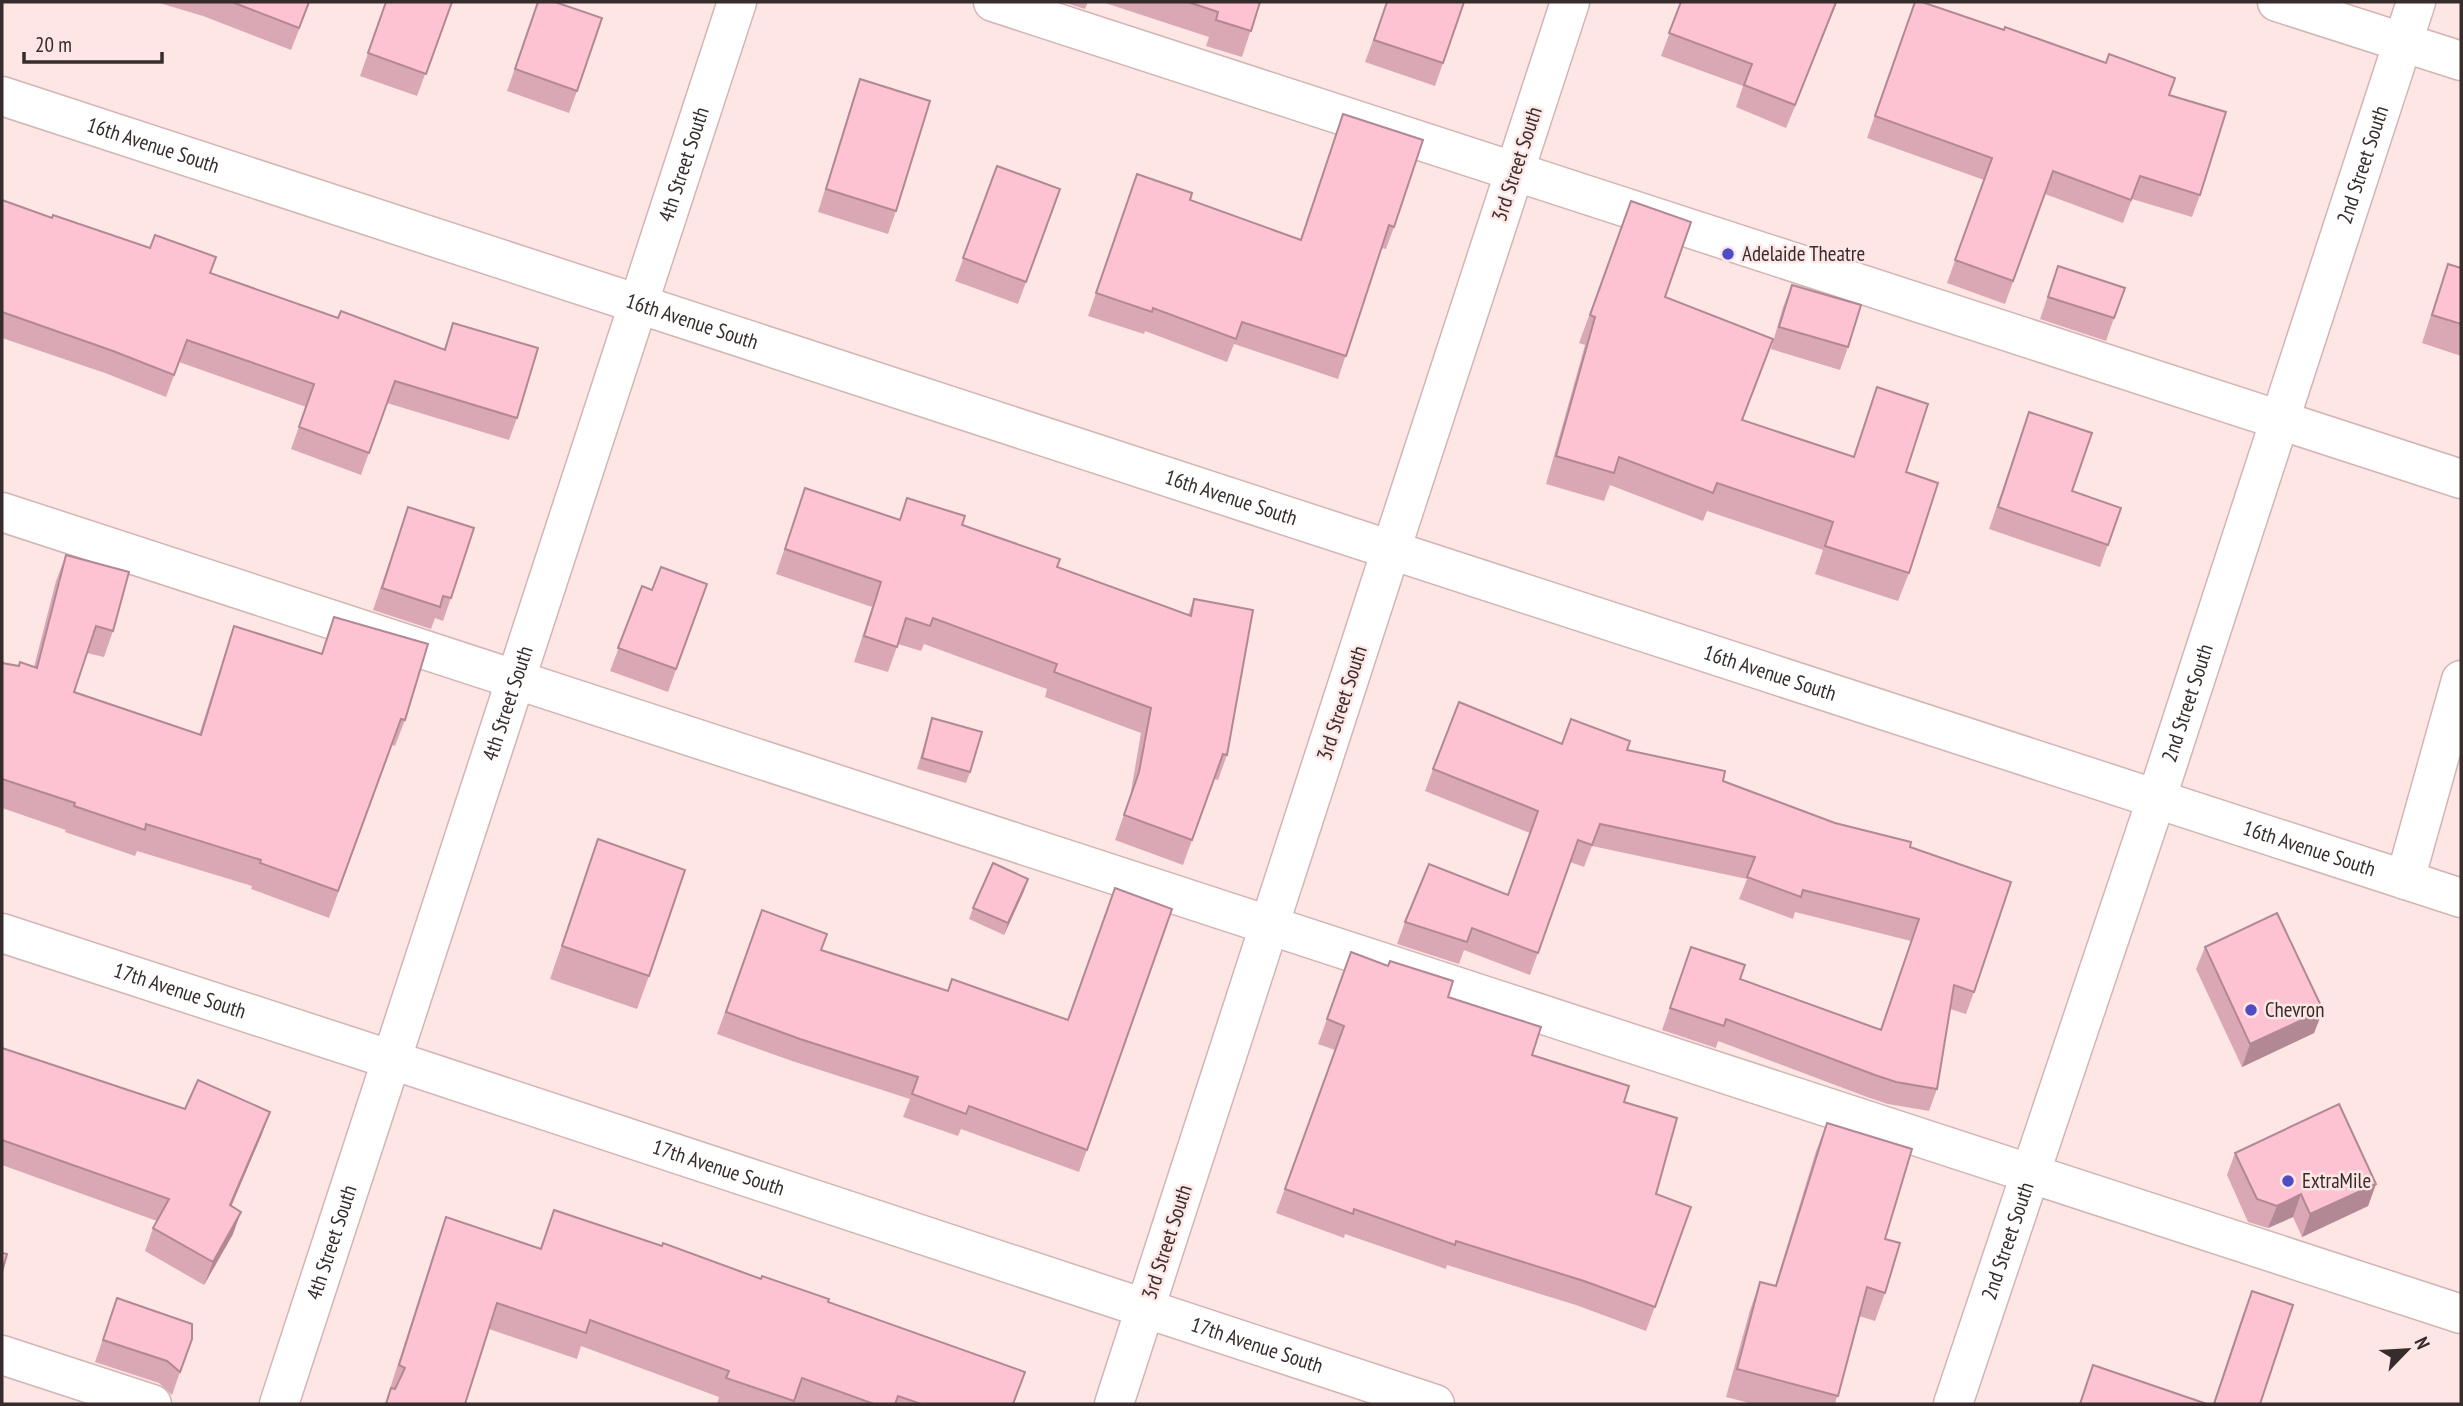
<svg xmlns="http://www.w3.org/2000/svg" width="2463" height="1406" font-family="'PT Sans Narrow',sans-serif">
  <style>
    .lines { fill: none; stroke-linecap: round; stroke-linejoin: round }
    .minor-casing { stroke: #d2b5b4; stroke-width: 41 }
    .major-casing { stroke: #d2b5b4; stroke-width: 41 }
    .minor { stroke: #fff; stroke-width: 38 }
    .major { stroke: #fff; stroke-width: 38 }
    .wall { fill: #daa8b5 }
    .shaded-wall { fill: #b18894 }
    .building { fill: #fdc3d3; stroke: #b18894; stroke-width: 2 }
    .poi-dot { fill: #504cc3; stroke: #fee6e5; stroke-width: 2.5 }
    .labels { text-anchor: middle; stroke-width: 5; stroke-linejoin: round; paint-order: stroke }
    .street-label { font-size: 21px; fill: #372c2c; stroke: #fee6e5 }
    .poi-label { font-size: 21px; fill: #372c2c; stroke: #fee6e5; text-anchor: start }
  </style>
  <rect width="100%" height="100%" fill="#fee6e5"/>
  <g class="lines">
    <g class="minor-casing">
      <g id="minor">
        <path d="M 993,2 L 2461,479"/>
        <path d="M 2277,2 L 2461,61"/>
        <path id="s1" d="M 2,96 L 1391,550 L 1114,1404"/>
        <path d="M 2,512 L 2461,1314"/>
        <path d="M 2405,880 L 2461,680"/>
        <path id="s2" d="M 2,933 L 392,1060 L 1435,1404"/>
        <path d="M 2,1355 L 152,1404"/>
        <path id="s3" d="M 279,1404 L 737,2"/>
        <path id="s4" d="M 1953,1404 L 2156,800"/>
      </g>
    </g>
    <g class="major-casing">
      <g id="major">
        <path id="s5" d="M 1570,2 L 1391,550 L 2461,898"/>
        <path id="s6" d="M 2156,800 L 2416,2"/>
      </g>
    </g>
    <use href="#minor" class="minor"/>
    <use href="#major" class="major"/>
  </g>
  <g class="wall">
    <path d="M 156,2 L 310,2 L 291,50 L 203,16 Z"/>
    <path d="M 386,2 L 452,2 L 417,96 L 360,76 Z"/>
    <path d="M 538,2 L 577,91 L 569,113 L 507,91 Z"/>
    <path d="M 1063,2 L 1088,2 L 1085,9 Z"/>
    <path d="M 1102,2 L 1260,2 L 1242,57 L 1206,46 L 1209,37 Z"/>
    <path d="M 1387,2 L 1443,63 L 1435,86 L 1365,62 Z"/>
    <path d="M 1681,2 L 1837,2 L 1786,128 L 1736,107 L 1743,86 L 1661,56 Z"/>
    <path d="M 1915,2 L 2169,95 L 2200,195 L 2192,217 L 2132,199 L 2123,223 L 2045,194 L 2005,304 L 1947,283 L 1984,180 L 1867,138 Z"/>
    <path d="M 860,79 L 896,211 L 888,234 L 818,212 L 852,102 Z"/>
    <path d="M 1343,114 L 1394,227 L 1386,249 L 1381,248 L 1338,379 L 1234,344 L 1227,362 L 1145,331 L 1144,334 L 1088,316 L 1137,174 L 1190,200 L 1300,240 Z"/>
    <path d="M 997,166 L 1060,189 L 1018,304 L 955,281 Z"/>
    <path d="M 2,200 L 52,218 L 338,318 L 444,349 L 453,323 L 517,418 L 509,440 L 387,403 L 361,475 L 291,449 L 306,407 L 179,362 L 166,397 L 105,373 L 2,338 Z"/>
    <path d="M 1631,201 L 1665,297 L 1773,339 L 1742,420 L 1853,457 L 1877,387 L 1906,472 L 1909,573 L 1898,601 L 1815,574 L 1823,550 L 1707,511 L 1703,521 L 1610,485 L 1604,501 L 1546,484 L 1585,345 L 1579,343 Z"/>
    <path d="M 2448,264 L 2461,268 L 2461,356 L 2422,343 L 2438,293 Z"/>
    <path d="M 2058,266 L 2114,318 L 2106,341 L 2040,319 Z"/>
    <path d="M 1792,285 L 1848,347 L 1840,370 L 1771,349 L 1783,307 Z"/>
    <path d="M 2029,412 L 2072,491 L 2121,508 L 2100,567 L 1989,529 Z"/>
    <path d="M 805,488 L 899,520 L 907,498 L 1057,567 L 1188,615 L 1194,599 L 1227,755 L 1218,780 L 1214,779 L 1183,865 L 1115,840 L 1130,797 L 1141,733 L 1045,697 L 1047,689 L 924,644 L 921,651 L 898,644 L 888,672 L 854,662 L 872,607 L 776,574 Z"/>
    <path d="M 408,507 L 451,598 L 443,621 L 435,618 L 431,629 L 373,610 Z"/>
    <path d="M 66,555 L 113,631 L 104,657 L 87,653 L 74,692 L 199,735 L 225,653 L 234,626 L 321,654 L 334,617 L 405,720 L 395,746 L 392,745 L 329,918 L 251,889 L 252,886 L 137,851 L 135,856 L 65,832 L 66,830 L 2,808 L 2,663 L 18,666 L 34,667 L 56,581 Z"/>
    <path d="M 707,584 L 668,692 L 610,671 L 642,586 L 652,590 Z"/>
    <path d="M 932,718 L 970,772 L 966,783 L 917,769 Z"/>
    <path d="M 1562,744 L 1627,750 L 1723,781 L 1835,823 L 1910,847 L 1974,992 L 1966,1014 L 1950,1009 L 1937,1089 L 1929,1111 L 1888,1104 L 1867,1097 L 1718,1041 L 1716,1048 L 1662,1030 L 1691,947 L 1740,979 L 1880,1030 L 1911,941 L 1795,912 L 1793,919 L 1739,899 L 1747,879 L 1592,846 L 1584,867 L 1570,862 L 1530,975 L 1464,950 L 1459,964 L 1397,944 L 1405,922 L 1508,895 L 1530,833 L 1425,791 L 1433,769 Z"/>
    <path d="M 598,839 L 649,976 L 637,1009 L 550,979 Z"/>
    <path d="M 1024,891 L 1004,935 L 969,919 L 973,908 Z"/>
    <path d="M 1172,909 L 1079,1172 L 961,1129 L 958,1136 L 903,1117 L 910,1099 L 792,1061 L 717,1034 L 762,910 L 821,950 L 948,991 L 1068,1020 Z"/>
    <path d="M 2205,947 L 2323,1010 L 2314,1033 L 2242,1067 L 2196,969 Z"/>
    <path d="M 1351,952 L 1448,997 L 1532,1055 L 1624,1102 L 1656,1194 L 1691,1207 L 1646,1331 L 1576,1305 L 1447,1265 L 1446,1269 L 1345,1234 L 1344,1238 L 1276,1213 L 1335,1050 L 1318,1044 Z"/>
    <path d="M 2,1048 L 262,1134 L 231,1206 L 233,1234 L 204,1285 L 145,1251 L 153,1228 L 157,1221 L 2,1165 Z"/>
    <path d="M 1827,1123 L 1885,1239 L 1885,1293 L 1875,1321 L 1859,1316 L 1835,1404 L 1753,1404 L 1726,1397 L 1750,1310 L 1760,1282 L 1775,1286 L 1816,1151 Z"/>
    <path d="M 2235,1153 L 2376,1184 L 2368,1206 L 2302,1237 L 2293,1217 L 2268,1228 L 2248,1222 L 2227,1175 Z"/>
    <path d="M 554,1210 L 761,1279 L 828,1302 L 1013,1404 L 717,1404 L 719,1397 L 581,1346 L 577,1359 L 489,1329 L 385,1404 L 437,1243 L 446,1217 L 540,1248 Z"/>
    <path d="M 2252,1291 L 2260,1404 L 2213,1404 L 2242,1317 Z"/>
    <path d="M 117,1298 L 180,1372 L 172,1395 L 159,1383 L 95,1362 Z"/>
  </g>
  <g class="shaded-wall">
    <path d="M 1836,2 L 1837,2 L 1786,128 L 1795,105 Z"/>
    <path d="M 1028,879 L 1024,891 L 1004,935 L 1008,923 Z"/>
    <path d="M 2323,1010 L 2314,1033 L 2242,1067 L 2250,1044 Z"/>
    <path d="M 270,1112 L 262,1134 L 222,1228 L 230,1205 Z"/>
    <path d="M 2376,1184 L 2368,1206 L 2302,1237 L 2310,1214 Z"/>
    <path d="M 2301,1194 L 2293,1217 L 2268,1228 L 2277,1206 Z"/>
    <path d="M 241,1212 L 233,1234 L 204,1285 L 213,1262 Z"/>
  </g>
  <g class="building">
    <path d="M 232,2 L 309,2 L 299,28 Z"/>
    <path d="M 386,2 L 452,2 L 426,74 L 368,53 Z"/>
    <path d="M 538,2 L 555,2 L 602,18 L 577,91 L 515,69 Z"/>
    <path d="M 1188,2 L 1260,2 L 1251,31 L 1216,20 L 1218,12 Z"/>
    <path d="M 1387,2 L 1464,2 L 1443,63 L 1374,40 Z"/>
    <path d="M 1681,2 L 1836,2 L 1795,105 L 1744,85 L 1752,64 L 1669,33 Z"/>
    <path d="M 1915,2 L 1922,2 L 2004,30 L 2005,27 L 2106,63 L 2109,54 L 2175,78 L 2169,95 L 2226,112 L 2200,195 L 2140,176 L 2131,200 L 2053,171 L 2013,281 L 1955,260 L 1992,158 L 1875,116 Z"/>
    <path d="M 860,79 L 930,101 L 896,211 L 826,189 Z"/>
    <path d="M 1343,114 L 1423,140 L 1394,227 L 1389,225 L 1346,356 L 1242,322 L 1236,339 L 1153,308 L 1152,312 L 1096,293 L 1137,174 L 1192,193 L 1190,200 L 1301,240 Z"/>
    <path d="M 997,166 L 1060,189 L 1026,282 L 963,258 Z"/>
    <path d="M 2,200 L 52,218 L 53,215 L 150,248 L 155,235 L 216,257 L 210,273 L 338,318 L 341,311 L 445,350 L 453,323 L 538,348 L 517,418 L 395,381 L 369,453 L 299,427 L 314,384 L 187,340 L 174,375 L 113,351 L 2,312 Z"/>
    <path d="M 1631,201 L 1691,222 L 1665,297 L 1773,339 L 1742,420 L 1854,457 L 1877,387 L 1928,404 L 1906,472 L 1938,483 L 1909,573 L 1825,546 L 1833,522 L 1717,483 L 1713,493 L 1619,457 L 1614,473 L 1556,456 L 1595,317 L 1590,315 Z"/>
    <path d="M 2448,264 L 2461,268 L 2461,324 L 2432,315 Z"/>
    <path d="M 2058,266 L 2125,288 L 2114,318 L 2048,297 Z"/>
    <path d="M 1792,285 L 1861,305 L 1848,347 L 1779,327 Z"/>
    <path d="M 2029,412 L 2092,433 L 2072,491 L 2121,508 L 2108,545 L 1998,507 Z"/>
    <path d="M 805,488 L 900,520 L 907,498 L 965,516 L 962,525 L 1060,559 L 1057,567 L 1191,616 L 1194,599 L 1253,610 L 1227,755 L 1223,754 L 1192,840 L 1124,815 L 1139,772 L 1151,708 L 1054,672 L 1057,664 L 933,618 L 930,626 L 906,618 L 897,647 L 864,636 L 881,582 L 785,549 Z"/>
    <path d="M 408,507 L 474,528 L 451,598 L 443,596 L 440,607 L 382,588 Z"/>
    <path d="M 66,555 L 129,572 L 113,631 L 96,626 L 74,692 L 201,735 L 234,626 L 322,654 L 334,617 L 428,644 L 405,720 L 401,719 L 338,891 L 260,863 L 261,860 L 146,824 L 145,830 L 74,806 L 75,803 L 2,779 L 2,663 L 19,666 L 20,662 L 37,668 Z"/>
    <path d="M 661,567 L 707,584 L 676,669 L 618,648 L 642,586 L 652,590 Z"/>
    <path d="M 1459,702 L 1562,744 L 1571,719 L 1630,741 L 1627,750 L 1725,771 L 1723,781 L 1835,823 L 1911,842 L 1910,847 L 2011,882 L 1974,992 L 1954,985 L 1937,1089 L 1896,1082 L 1875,1075 L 1726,1019 L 1724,1026 L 1670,1008 L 1691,947 L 1745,965 L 1740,979 L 1881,1030 L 1919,919 L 1803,890 L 1801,897 L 1747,877 L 1755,857 L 1600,824 L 1592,845 L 1578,840 L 1538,953 L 1472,928 L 1467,942 L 1405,922 L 1429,864 L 1508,895 L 1538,811 L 1433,769 Z"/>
    <path d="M 932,718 L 982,732 L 970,772 L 922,758 Z"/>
    <path d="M 598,839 L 685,870 L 649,976 L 562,946 Z"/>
    <path d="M 993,863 L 1028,879 L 1008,923 L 973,908 Z"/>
    <path d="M 1115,888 L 1172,909 L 1087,1150 L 969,1106 L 966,1114 L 912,1094 L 918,1077 L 800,1039 L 726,1012 L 762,910 L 827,934 L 821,950 L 948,991 L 952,979 L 1068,1020 Z"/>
    <path d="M 2277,913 L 2323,1010 L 2250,1044 L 2205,947 Z"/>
    <path d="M 1351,952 L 1388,966 L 1390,961 L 1453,981 L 1448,997 L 1541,1027 L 1532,1055 L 1629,1086 L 1624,1102 L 1677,1118 L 1656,1194 L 1691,1207 L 1655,1307 L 1584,1281 L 1456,1241 L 1455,1245 L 1354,1209 L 1353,1214 L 1285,1189 L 1344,1026 L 1327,1019 Z"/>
    <path d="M 2,1048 L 185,1109 L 198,1080 L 270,1112 L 230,1205 L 241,1212 L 213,1262 L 153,1228 L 169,1199 L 2,1140 Z"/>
    <path d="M 2339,1104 L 2376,1184 L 2310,1214 L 2301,1194 L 2277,1206 L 2257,1199 L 2235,1153 Z"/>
    <path d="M 1827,1123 L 1912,1149 L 1885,1239 L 1900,1243 L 1885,1293 L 1867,1287 L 1838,1396 L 1737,1369 L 1760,1282 L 1776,1286 Z"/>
    <path d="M 554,1210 L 662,1246 L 663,1243 L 761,1279 L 762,1276 L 829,1299 L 828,1302 L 1025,1372 L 1013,1404 L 921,1404 L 898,1396 L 895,1404 L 874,1404 L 802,1378 L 794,1401 L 726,1378 L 729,1371 L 590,1320 L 586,1333 L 497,1303 L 465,1404 L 386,1404 L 391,1388 L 395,1389 L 405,1368 L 399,1365 L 446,1217 L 541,1249 Z"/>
    <path d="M 2,1253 L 7,1254 L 2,1272 Z"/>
    <path d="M 2252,1291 L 2293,1305 L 2260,1404 L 2214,1404 Z"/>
    <path d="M 117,1298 L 192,1324 L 192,1339 L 180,1372 L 167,1361 L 103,1340 Z"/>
    <path d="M 2093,1365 L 2207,1404 L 2080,1404 Z"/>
  </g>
  <g class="poi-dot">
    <circle cx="1728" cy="254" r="7"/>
    <circle cx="2251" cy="1010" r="7"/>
    <circle cx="2288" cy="1181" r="7"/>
  </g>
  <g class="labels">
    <g class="street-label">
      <text dy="7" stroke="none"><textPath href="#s1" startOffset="159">16th Avenue South</textPath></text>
      <text dy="7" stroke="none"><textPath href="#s3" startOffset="1304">4th Street South</textPath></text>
      <text transform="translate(1517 164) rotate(-72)" y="7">3rd Street South</text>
      <text dy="7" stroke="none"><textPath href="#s6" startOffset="668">2nd Street South</textPath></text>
      <text dy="7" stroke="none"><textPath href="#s1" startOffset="726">16th Avenue South</textPath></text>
      <text dy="7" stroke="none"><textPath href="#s1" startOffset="1293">16th Avenue South</textPath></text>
      <text dy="7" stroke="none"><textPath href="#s5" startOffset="975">16th Avenue South</textPath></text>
      <text dy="7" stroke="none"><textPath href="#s3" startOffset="737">4th Street South</textPath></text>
      <text transform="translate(1342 703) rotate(-72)" y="7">3rd Street South</text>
      <text dy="7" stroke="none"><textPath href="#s6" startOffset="102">2nd Street South</textPath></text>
      <text dy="7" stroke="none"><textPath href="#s5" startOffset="1542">16th Avenue South</textPath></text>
      <text dy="7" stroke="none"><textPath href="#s2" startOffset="187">17th Avenue South</textPath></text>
      <text dy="7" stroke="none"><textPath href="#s2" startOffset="754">17th Avenue South</textPath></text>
      <text dy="7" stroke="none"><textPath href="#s3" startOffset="170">4th Street South</textPath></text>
      <text transform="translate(1167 1242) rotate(-72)" y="7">3rd Street South</text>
      <text dy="7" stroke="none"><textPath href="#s4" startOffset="172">2nd Street South</textPath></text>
      <text dy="7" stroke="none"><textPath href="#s2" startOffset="1321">17th Avenue South</textPath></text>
    </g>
    <g class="poi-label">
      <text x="1742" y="261">Adelaide Theatre</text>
      <text x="2265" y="1017">Chevron</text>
      <text x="2302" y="1188">ExtraMile</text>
    </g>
  </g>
  <rect width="2463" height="1406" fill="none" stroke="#372c2c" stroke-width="7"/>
  <g transform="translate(2407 1350) rotate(65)" stroke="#fee6e5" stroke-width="5" paint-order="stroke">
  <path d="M0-5L12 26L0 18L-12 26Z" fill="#372c2c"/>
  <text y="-10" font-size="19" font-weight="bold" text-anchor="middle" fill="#372c2c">N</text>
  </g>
  <path d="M24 52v10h138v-10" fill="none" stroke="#372c2c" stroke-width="3.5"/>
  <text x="35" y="52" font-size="21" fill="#372c2c" stroke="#fee6e5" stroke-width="5" paint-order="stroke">20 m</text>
</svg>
